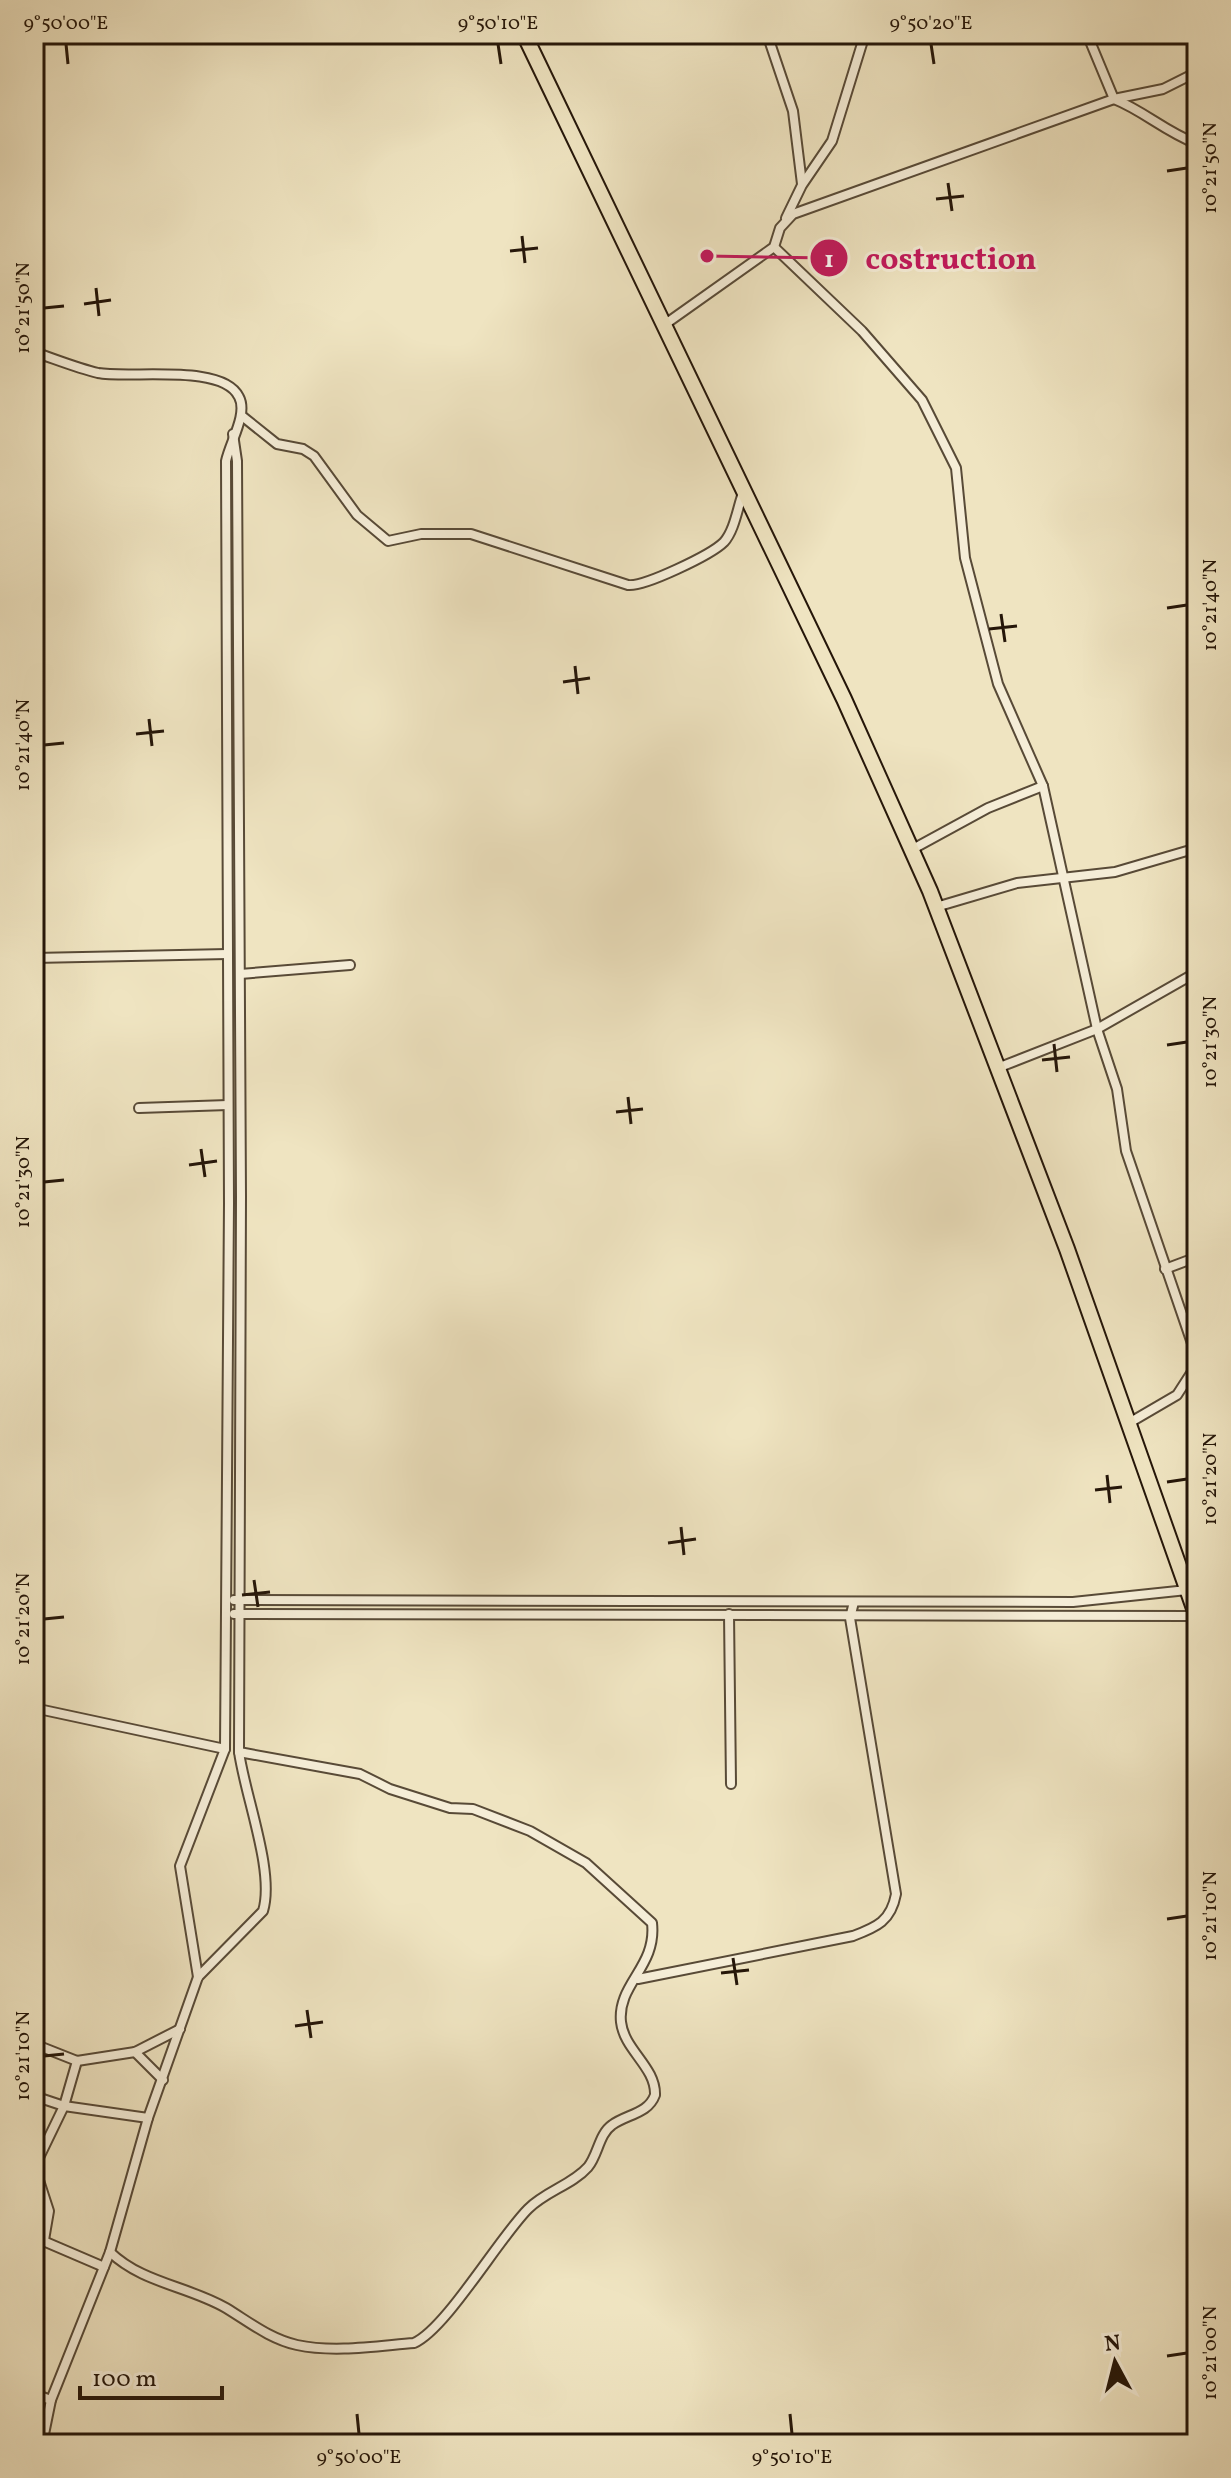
<svg xmlns="http://www.w3.org/2000/svg" width="1231" height="2478" font-family="Vollkorn,serif">
  <style>
    .lines { fill: none; stroke-linecap: round; stroke-linejoin: round }
    .minor-casing { stroke: #584a37; stroke-width: 12 }
    .primary-casing { stroke: #251609; stroke-width: 18 }
    .minor { stroke: #f5edd7; stroke-width: 8 }
    .primary { stroke: #efe4c1; stroke-width: 14 }
    .ticks { fill: none; stroke: #251609; stroke-width: 3 }
    .leader { fill: none; stroke: #c2185b; stroke-width: 3 }
    .callout-dot { fill: #c2185b; stroke: #f5edd7; stroke-width: 3 }
    .mark-label { font-size: 24px; text-anchor: middle; font-weight: bold; fill: #fff }
    .callout-label { font-size: 32px; text-anchor: middle; font-weight: bold; fill: #c2185b; stroke: #f5edd7; stroke-width: 6; stroke-linejoin: round; paint-order: stroke }
    .neatline { fill: none; stroke: #251609; stroke-width: 3 }
    .ticks-label { font-size: 20px; text-anchor: middle; fill: #251609 }
  </style>
  <rect width="100%" height="100%" fill="#efe4c1"/>
  <filter id="stains"><feTurbulence type="fractalNoise" baseFrequency=".0025" numOctaves="4"/><feColorMatrix values="0 0 0 0 .2 0 0 0 0 .09 0 0 0 0 .02 0 0 0 .5 -.17"/></filter>
  <radialGradient id="worn" r=".72"><stop offset=".6" stop-color="#630" stop-opacity="0"/><stop offset="1" stop-color="#630" stop-opacity=".3"/></radialGradient>
  <g class="lines">
    <g class="minor-casing">
      <g id="minor">
        <path d="M 767,34 L 793,111 L 802,184"/>
        <path d="M 1087,34 L 1114,99 C 1144,111 1164,131 1197,144"/>
        <path d="M 786,218 L 802,185 L 832,141 L 865,34"/>
        <path d="M 774,247 L 862,331 L 922,400 L 956,468 L 965,558 L 998,684 L 1043,786 L 1097,1029 L 1117,1089 L 1126,1151 L 1197,1358"/>
        <path d="M 664,325 L 774,247 L 780,228 L 793,214 L 1114,99 L 1163,89 L 1197,72"/>
        <path d="M 34,352 C 55,359 77,368 98,373 C 130,379 223,363 239,397 C 248,414 230,442 226,461 L 229,1203 L 225,1749 L 180,1866 L 198,1977"/>
        <path d="M 242,416 L 277,444 L 303,449 L 314,456 L 357,515 L 388,541 L 421,534 L 471,534 L 628,585 C 644,587 711,555 724,542 C 735,530 738,505 744,490"/>
        <path d="M 911,850 L 988,808 L 1043,786"/>
        <path d="M 936,907 L 1017,883 L 1115,872 L 1197,848"/>
        <path d="M 34,958 L 228,954"/>
        <path d="M 240,974 L 350,965"/>
        <path d="M 1000,1067 L 1097,1029 L 1197,972"/>
        <path d="M 139,1108 L 228,1105"/>
        <path d="M 1165,1269 L 1197,1257"/>
        <path d="M 1129,1423 L 1177,1395 L 1197,1364"/>
        <path d="M 234,1600 L 1073,1602 L 1187,1590"/>
        <path d="M 234,1614 L 1196,1616"/>
        <path d="M 729,1614 L 731,1784"/>
        <path d="M 34,1708 L 225,1749"/>
        <path d="M 638,1979 L 853,1936 C 877,1927 891,1921 896,1894 L 850,1618 L 854,1602"/>
        <path d="M 34,2044 L 77,2061 L 135,2052 L 180,2029"/>
        <path d="M 135,2052 L 163,2080"/>
        <path d="M 34,2096 L 64,2106 L 148,2118"/>
        <path d="M 34,2168 L 64,2106 L 77,2061"/>
        <path d="M 35,2168 L 49,2211 L 44,2240"/>
        <path d="M 34,2237 L 104,2267"/>
        <path d="M 110,2252 C 142,2283 188,2286 226,2308 C 249,2322 270,2339 297,2345 C 334,2353 377,2346 414,2343 C 446,2329 499,2238 528,2209 C 546,2191 572,2185 588,2167 C 598,2155 599,2134 612,2125 C 627,2114 648,2114 655,2095 C 656,2067 624,2050 621,2022 C 617,1984 657,1967 652,1923 L 586,1863 L 530,1831 L 473,1809 L 450,1808 L 390,1789 L 360,1774 L 239,1752"/>
        <path d="M 34,2394 L 51,2400"/>
        <path d="M 42,2444 L 51,2400 L 110,2252 L 148,2118 L 198,1977 L 263,1911 C 275,1872 245,1796 239,1752 L 241,1196 L 237,461 L 233,434"/>
      </g>
    </g>
    <g class="primary-casing">
      <path id="primary" d="M 524,34 L 844,699 L 930,891 L 1067,1249 L 1197,1617"/>
    </g>
    <use href="#minor" class="minor"/>
    <use href="#primary" class="primary"/>
  </g>
  <path class="ticks" d="M 66,44 L 68,64M 498,44 L 501,64M 931,44 L 934,64M 1167,171 L 1187,168M 948,183 L 952,211M 936,199 L 964,196M 522,236 L 525,263M 510,251 L 538,248M 96,288 L 99,316M 84,304 L 111,300M 44,308 L 64,306M 1167,608 L 1187,605M 1001,614 L 1005,642M 989,629 L 1017,626M 575,666 L 578,694M 563,682 L 590,678M 149,719 L 152,746M 136,734 L 164,731M 44,745 L 64,743M 1054,1044 L 1057,1072M 1167,1045 L 1187,1042M 1042,1060 L 1070,1057M 628,1097 L 631,1124M 616,1112 L 643,1109M 201,1149 L 205,1177M 189,1165 L 217,1161M 44,1182 L 64,1180M 1107,1475 L 1110,1503M 1167,1482 L 1187,1479M 1095,1490 L 1122,1487M 681,1527 L 684,1555M 668,1543 L 696,1539M 254,1580 L 258,1607M 242,1595 L 270,1592M 44,1619 L 64,1617M 1167,1919 L 1187,1916M 733,1958 L 737,1985M 721,1973 L 749,1970M 307,2010 L 311,2038M 295,2026 L 323,2022M 44,2056 L 64,2054M 1167,2356 L 1187,2353M 357,2414 L 359,2434M 790,2414 L 792,2434"/>
  <path class="leader" d="M707 256L829 258"/>
  <g class="callout-dot">
    <circle cx="707" cy="256" r="8"/>
    <circle cx="829" cy="258" r="20"/>
  </g>
  <g class="mark-label">
    <text x="829" y="267">1</text>
  </g>
  <g class="callout-label">
    <text x="951" y="269">costruction</text>
  </g>
  <rect width="1231" height="2478" fill="none" stroke="#efe4c1" stroke-width="88"/>
  <g transform="translate(1115 2362) rotate(353)" stroke="#f5edd7" stroke-width="6" paint-order="stroke">
  <path d="M0-6L14 30L0 20L-14 30Z" fill="#251609"/>
  <text y="-12" font-size="22" font-weight="bold" text-anchor="middle" fill="#251609">N</text>
  </g>
  <path d="M80 2386v12h142v-12" fill="none" stroke="#251609" stroke-width="4"/>
  <text x="92" y="2386" font-size="24" fill="#251609" stroke="#f5edd7" stroke-width="6" paint-order="stroke">100 m</text>
  <rect x="44" y="44" width="1143" height="2390" class="neatline"/>
  <g class="ticks-label">
    <text x="66" y="29">9°50'00"E</text>
    <text x="498" y="29">9°50'10"E</text>
    <text x="931" y="29">9°50'20"E</text>
    <text transform="translate(1209 168) rotate(-90)" y="7">10°21'50"N</text>
    <text transform="translate(22 308) rotate(-90)" y="7">10°21'50"N</text>
    <text transform="translate(1209 605) rotate(-90)" y="7">10°21'40"N</text>
    <text transform="translate(22 745) rotate(-90)" y="7">10°21'40"N</text>
    <text transform="translate(1209 1042) rotate(-90)" y="7">10°21'30"N</text>
    <text transform="translate(22 1182) rotate(-90)" y="7">10°21'30"N</text>
    <text transform="translate(1209 1479) rotate(-90)" y="7">10°21'20"N</text>
    <text transform="translate(22 1619) rotate(-90)" y="7">10°21'20"N</text>
    <text transform="translate(1209 1916) rotate(-90)" y="7">10°21'10"N</text>
    <text transform="translate(22 2056) rotate(-90)" y="7">10°21'10"N</text>
    <text transform="translate(1209 2353) rotate(-90)" y="7">10°21'00"N</text>
    <text x="359" y="2463">9°50'00"E</text>
    <text x="792" y="2463">9°50'10"E</text>
  </g>
  <rect width="100%" height="100%" filter="url(#stains)"/>
  <rect width="100%" height="100%" fill="url(#worn)"/>
</svg>
